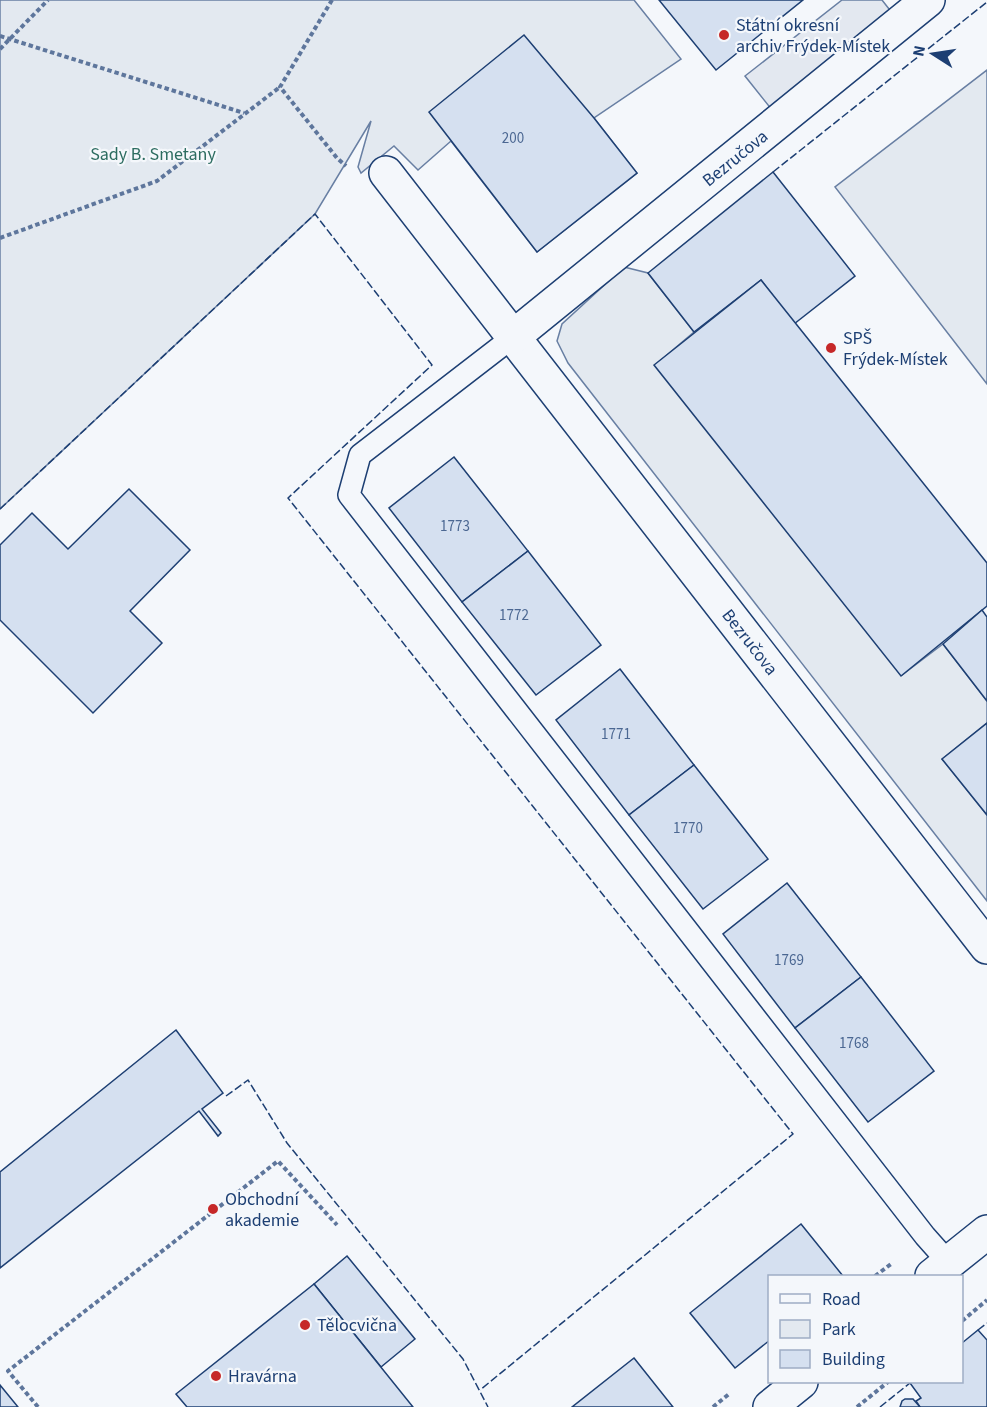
<svg xmlns="http://www.w3.org/2000/svg" width="987" height="1407" font-family="'Source Sans 3',sans-serif">
  <style>
    .green { fill: #e3e9f0; stroke: #687fa3; stroke-width: 1.5 }
    .parking { fill: #e3e8f0; stroke: #687fa3; stroke-width: 1.5 }
    .building { fill: #d5e0f0; stroke: #1d3f73; stroke-width: 1.5 }
    .lines { fill: none; stroke-linecap: round; stroke-linejoin: round }
    .lane-casing { stroke: #1d3f73; stroke-width: 24 }
    .street-casing { stroke: #1d3f73; stroke-width: 36 }
    .path { stroke: #5e769c; stroke-width: 4; stroke-dasharray: 4.5 3; stroke-linecap: butt }
    .lane { stroke: #f4f7fb; stroke-width: 21 }
    .street { stroke: #f4f7fb; stroke-width: 33 }
    .fence { stroke: #1d3f73; stroke-width: 1.5; stroke-dasharray: 8 3; stroke-linecap: butt }
    .poi-dot { fill: #c62828; stroke: #f4f7fb; stroke-width: 2 }
    .labels { text-anchor: middle; stroke-width: 4.5; stroke-linejoin: round; paint-order: stroke }
    .number-label { font-size: 15px; fill: #4b6792 }
    .poi-label { font-size: 18px; fill: #1d3f73; stroke: #f4f7fb; text-anchor: start }
    .park-label { font-size: 18px; fill: #2c6c60; stroke: #f4f7fb }
    .street-label { font-size: 18px; fill: #1d3f73; stroke: #f4f7fb }
  </style>
  <rect width="100%" height="100%" fill="#f4f7fb"/>
  <g class="green">
    <path d="M 0,0 L 634,0 L 681,59 L 594,118 L 637,173 L 537,252 L 451,141 L 418,170 L 394,146 L 361,173 L 358,167 L 371,121 L 315,214 L 0,509 Z"/>
    <path d="M 987,70 L 987,384 L 835,187 Z"/>
    <path d="M 624,267 L 648,273 L 694,332 L 655,365 L 902,675 L 943,644 L 987,701 L 987,723 L 942,759 L 987,815 L 987,901 L 568,363 L 557,341 L 562,324 Z"/>
  </g>
  <path class="parking" d="M 842,0 L 882,0 L 900,23 L 780,120 L 745,76 Z"/>
  <g class="building">
    <path d="M 659,0 L 803,0 L 716,70 Z"/>
    <path d="M 524,35 L 594,118 L 637,173 L 537,252 L 429,112 Z"/>
    <path d="M 773,172 L 855,276 L 794,324 L 761,280 L 694,332 L 648,273 Z"/>
    <path d="M 761,280 L 987,563 L 987,606 L 901,676 L 654,365 Z"/>
    <path d="M 454,457 L 528,551 L 462,602 L 389,508 Z"/>
    <path d="M 129,489 L 190,550 L 130,611 L 162,643 L 93,713 L 0,620 L 0,545 L 32,513 L 68,549 Z"/>
    <path d="M 528,551 L 601,645 L 536,695 L 462,602 Z"/>
    <path d="M 982,610 L 987,617 L 987,701 L 943,644 Z"/>
    <path d="M 620,669 L 694,765 L 629,815 L 556,720 Z"/>
    <path d="M 987,723 L 987,815 L 942,759 Z"/>
    <path d="M 694,765 L 768,859 L 703,909 L 629,815 Z"/>
    <path d="M 787,883 L 861,977 L 795,1028 L 723,934 Z"/>
    <path d="M 861,977 L 934,1071 L 868,1122 L 795,1028 Z"/>
    <path d="M 176,1030 L 223,1093 L 202,1109 L 221,1133 L 218,1136 L 199,1111 L 0,1268 L 0,1172 Z"/>
    <path d="M 801,1224 L 843,1276 L 770,1276 L 770,1340 L 735,1368 L 690,1313 Z"/>
    <path d="M 347,1256 L 415,1339 L 381,1367 L 314,1284 Z"/>
    <path d="M 314,1284 L 413,1407 L 187,1407 L 176,1394 Z"/>
    <path d="M 978,1330 L 987,1340 L 987,1407 L 920,1407 L 916,1401 L 921,1398 L 910,1383 L 912,1382 L 962,1382 L 962,1343 Z"/>
    <path d="M 634,1358 L 673,1407 L 572,1407 Z"/>
    <path d="M 0,1385 L 18,1407 L 0,1407 Z"/>
    <path d="M 905,1399 L 913,1399 L 920,1407 L 900,1407 L 902,1401 Z"/>
  </g>
  <g class="lines">
    <g class="lane-casing">
      <path id="lane" d="M 513,337 L 360,455 L 349,495 L 925,1236 L 949,1263"/>
    </g>
    <g class="street-casing">
      <g id="street">
        <path d="M 386,173 L 987,947"/>
        <path d="M 513,337 L 928,0"/>
        <path d="M 932,1276 L 987,1232"/>
        <path d="M 770,1407 L 801,1382"/>
      </g>
    </g>
    <g class="path">
      <path d="M 332,0 L 280,87 L 337,158 L 346,166"/>
      <path d="M 0,36 L 244,113"/>
      <path d="M 0,49 L 48,0"/>
      <path d="M 0,238 L 157,181 L 280,87"/>
      <path d="M 875,1276 L 891,1264"/>
      <path d="M 962,1321 L 987,1300"/>
      <path d="M 38,1407 L 8,1371 L 278,1161 L 337,1225"/>
      <path d="M 713,1407 L 729,1394"/>
      <path d="M 857,1407 L 888,1382"/>
    </g>
    <use href="#lane" class="lane"/>
    <use href="#street" class="street"/>
    <g class="fence">
      <path d="M 773,172 L 987,2"/>
      <path d="M 0,509 L 315,214 L 432,365 L 288,498 L 793,1134 L 480,1390"/>
      <path d="M 226,1096 L 248,1080 L 287,1143 L 463,1359 L 488,1407"/>
      <path d="M 978,1330 L 987,1323"/>
      <path d="M 880,1407 L 910,1383"/>
    </g>
  </g>
  <g class="poi-dot">
    <circle cx="724" cy="35" r="6"/>
    <circle cx="831" cy="348" r="6"/>
    <circle cx="213" cy="1209" r="6"/>
    <circle cx="305" cy="1325" r="6"/>
    <circle cx="216" cy="1376" r="6"/>
  </g>
  <g class="labels">
    <g class="number-label">
      <text x="513" y="143">200</text>
      <text x="455" y="531">1773</text>
      <text x="514" y="620">1772</text>
      <text x="616" y="739">1771</text>
      <text x="688" y="833">1770</text>
      <text x="789" y="965">1769</text>
      <text x="854" y="1048">1768</text>
    </g>
    <g class="poi-label">
      <text x="736" y="31">Státní okresní<tspan x="736" dy="21">archiv Frýdek-Místek</tspan></text>
      <text x="843" y="344">SPŠ<tspan x="843" dy="21">Frýdek-Místek</tspan></text>
      <text x="225" y="1205">Obchodní<tspan x="225" dy="21">akademie</tspan></text>
      <text x="317" y="1331">Tělocvična</text>
      <text x="228" y="1382">Hravárna</text>
    </g>
    <g class="park-label">
      <text x="153" y="160">Sady B. Smetany</text>
    </g>
    <g class="street-label">
      <text transform="translate(735 158) rotate(-39)" y="6">Bezručova</text>
      <text transform="translate(750 642) rotate(52)" y="6">Bezručova</text>
    </g>
  </g>
  <rect x="768" y="1275" width="195" height="108" fill="#f4f7fb" stroke="#9eadc5" stroke-width="1.5"/>
  <rect x="780" y="1294" width="30" height="9" fill="#f4f7fb" stroke="#9eadc5" stroke-width="1.5"/>
  <text x="822" y="1305" font-size="18" fill="#1d3f73">Road</text>
  <rect x="780" y="1320" width="30" height="18" fill="#e3e9f0" stroke="#9eadc5" stroke-width="1.5"/>
  <text x="822" y="1335" font-size="18" fill="#1d3f73">Park</text>
  <rect x="780" y="1350" width="30" height="18" fill="#d5e0f0" stroke="#9eadc5" stroke-width="1.5"/>
  <text x="822" y="1365" font-size="18" fill="#1d3f73">Building</text>
  <g transform="translate(933 54) rotate(282)" stroke="#f4f7fb" stroke-width="4.5" paint-order="stroke">
  <path d="M0-4.5L10 22L0 15L-10 22Z" fill="#1d3f73"/>
  <text y="-9" font-size="16" font-weight="bold" text-anchor="middle" fill="#1d3f73">N</text>
  </g>
</svg>
